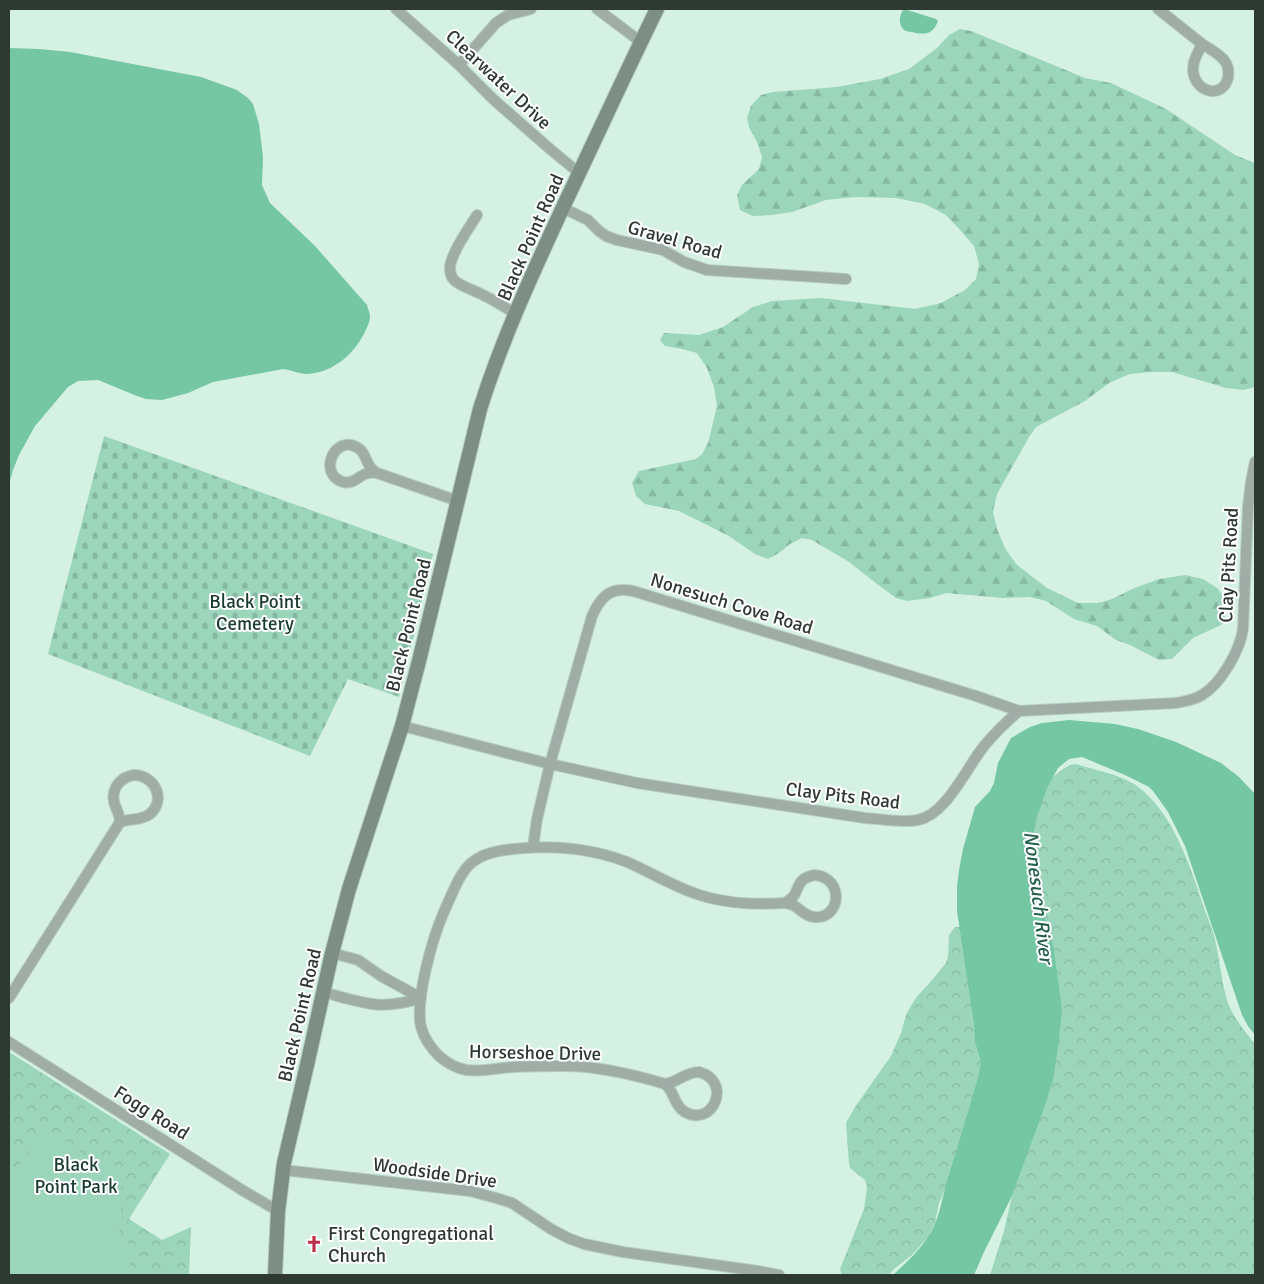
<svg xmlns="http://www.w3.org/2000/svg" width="1264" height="1284" font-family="Signika,sans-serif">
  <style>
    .forest { fill: url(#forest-firs) }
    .cemetery { fill: url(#cemetery-stones) }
    .park { fill: url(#park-crowns) }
    .garden { fill: #9bd6bb }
    .water { fill: #75c6a3 }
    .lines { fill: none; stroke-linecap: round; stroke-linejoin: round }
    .minor-casing { stroke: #b4ccc0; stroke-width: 12 }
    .secondary-casing { stroke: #b4ccc0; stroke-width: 16 }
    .minor { stroke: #a0aca6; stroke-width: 10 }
    .secondary { stroke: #7c8e85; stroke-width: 14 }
    .labels { text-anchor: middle; stroke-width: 4; stroke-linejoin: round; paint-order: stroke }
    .street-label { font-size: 19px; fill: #2e3933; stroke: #fff }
    .park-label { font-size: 19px; fill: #183d2e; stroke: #fff }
    .poi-label { font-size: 19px; fill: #2e3933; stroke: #fff; text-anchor: start }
    .water-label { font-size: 20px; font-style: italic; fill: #226048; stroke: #fff }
  </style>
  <defs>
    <pattern id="forest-firs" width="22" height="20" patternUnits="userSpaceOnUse" patternTransform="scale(1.25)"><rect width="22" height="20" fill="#9bd6bb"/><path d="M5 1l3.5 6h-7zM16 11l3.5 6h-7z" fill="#86b8a1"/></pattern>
    <pattern id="cemetery-stones" width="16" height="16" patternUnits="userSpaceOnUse" patternTransform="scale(1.25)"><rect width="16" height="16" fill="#9bd6bb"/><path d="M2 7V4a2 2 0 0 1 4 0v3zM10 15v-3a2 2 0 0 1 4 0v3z" fill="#86b8a1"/></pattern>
    <pattern id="park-crowns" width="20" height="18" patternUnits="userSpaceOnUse" patternTransform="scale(1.25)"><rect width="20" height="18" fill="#9bd6bb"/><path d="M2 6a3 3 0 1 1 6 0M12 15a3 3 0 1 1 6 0" fill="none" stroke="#86b8a1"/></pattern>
  </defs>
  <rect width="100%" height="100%" fill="#d5f1e3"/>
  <path class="forest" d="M 960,29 L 971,31 L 1085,78 L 1111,83 L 1166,109 L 1235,155 L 1255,163 L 1255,387 L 1244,390 L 1226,388 L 1172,372 L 1150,372 L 1130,374 L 1109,383 L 1085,401 L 1036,427 L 1029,437 L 997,494 L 993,512 L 997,529 L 1005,548 L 1016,564 L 1047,588 L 1078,603 L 1098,603 L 1112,599 L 1132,589 L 1159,579 L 1185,575 L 1203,579 L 1217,588 L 1226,599 L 1225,619 L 1221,625 L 1193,638 L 1172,659 L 1159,660 L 1130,645 L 1116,640 L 1097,626 L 1074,619 L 1046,601 L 1029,597 L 1003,598 L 946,593 L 930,598 L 907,601 L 896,598 L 877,584 L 849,562 L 812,540 L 802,538 L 790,544 L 779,553 L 768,559 L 755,554 L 729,536 L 679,511 L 645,504 L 636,496 L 632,483 L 639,471 L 696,459 L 702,454 L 708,443 L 717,406 L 714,387 L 707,368 L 697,353 L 682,349 L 665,346 L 660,340 L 664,333 L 699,335 L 723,327 L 753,307 L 772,301 L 821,298 L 915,309 L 941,303 L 965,290 L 976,279 L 979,264 L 974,246 L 960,230 L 946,215 L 925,204 L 896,198 L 856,197 L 826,200 L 792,212 L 772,215 L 753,216 L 740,210 L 737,195 L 742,185 L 759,169 L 762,157 L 757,142 L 749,127 L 747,118 L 751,106 L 761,95 L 773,92 L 837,87 L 880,79 L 909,69 L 937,48 L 949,35 Z"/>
  <path class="cemetery" d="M 104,436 L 433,554 L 399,697 L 348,679 L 310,756 L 48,654 Z"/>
  <g class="park">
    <path d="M 1076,764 C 1094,770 1118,774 1134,784 C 1173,810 1191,868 1205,911 C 1208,919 1212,927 1214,936 C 1220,958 1221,982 1228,1003 C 1234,1019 1245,1031 1255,1044 L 1255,1275 L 990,1275 L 1004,1231 L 1012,1196 L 1045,931 L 1028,865 L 1032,824 L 1049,780 L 1063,769 L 1070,765 Z"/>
    <path d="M 955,927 L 962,927 L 985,1062 L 954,1169 L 939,1203 L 935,1223 L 928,1237 L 921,1245 L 912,1255 L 894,1269 L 889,1275 L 842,1275 L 840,1269 L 864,1209 L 867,1187 L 865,1180 L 850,1168 L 849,1164 L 846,1123 L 855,1107 L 891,1056 L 901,1033 L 906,1015 L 912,1004 L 918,995 L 927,986 L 946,963 L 948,956 L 949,935 Z"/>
    <path d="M 9,1052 L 170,1154 L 129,1219 L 162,1240 L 191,1227 L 189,1275 L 9,1275 Z"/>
  </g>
  <path class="garden" d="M 47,1128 L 122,1182 L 119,1235 L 138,1252 L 123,1275 L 9,1275 L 9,1198 L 13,1173 Z"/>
  <g class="water">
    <path d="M 904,9 L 936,19 L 938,21 C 933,35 924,35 912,32 C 909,32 906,31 904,30 C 898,25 899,14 904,9 Z"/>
    <path d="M 9,48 L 39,49 L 70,52 L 122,62 L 201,77 L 237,90 L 248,98 L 253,104 L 259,124 L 263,157 L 262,185 L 270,203 L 315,246 L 367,305 C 368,309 370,313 370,317 C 370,322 367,327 365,332 C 354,354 333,373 307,374 C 299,374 292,370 283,369 L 213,382 L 188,393 L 162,400 L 146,399 L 137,396 L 98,380 L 78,381 L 68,387 L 35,426 L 19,455 L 13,470 L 9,484 Z"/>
    <path d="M 1069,720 L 1115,724 L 1138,729 L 1176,742 L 1221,763 L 1239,777 L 1255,794 L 1255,1035 L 1248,1026 L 1242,1015 L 1185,846 L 1168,812 L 1161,802 L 1153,791 L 1149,787 L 1125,775 L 1082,757 L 1069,759 L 1058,768 L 1048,786 L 1037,816 L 1030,852 L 1030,871 L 1040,904 L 1049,929 L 1054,950 L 1062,1011 L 1058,1047 L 1053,1080 L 1043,1111 L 1011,1198 L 984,1252 L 974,1275 L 893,1275 C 907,1262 921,1249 931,1232 C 940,1216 942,1198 947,1181 C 958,1145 969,1110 979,1074 L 981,1061 L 975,1042 L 974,1024 L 957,911 L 957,887 L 959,870 L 963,849 L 975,807 L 990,791 L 994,783 L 998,763 L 1011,738 L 1030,727 L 1042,723 Z"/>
  </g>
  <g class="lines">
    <g class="minor-casing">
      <g id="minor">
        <path d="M 396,9 L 459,65 L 494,100 L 550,149 L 579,173"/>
        <path d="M 597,9 L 641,42"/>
        <path d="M 1158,9 L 1202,44"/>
        <path d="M 1202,44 C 1210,49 1218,53 1224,60 C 1228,65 1229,72 1228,78 C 1221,103 1187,89 1194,62 C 1196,56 1199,50 1202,44 Z"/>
        <path d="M 459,65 L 496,23 L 508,15 L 531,9"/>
        <path d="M 563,208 L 588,220 L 599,231 L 606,236 L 617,240 L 663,250 L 684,262 L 707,270 L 846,279"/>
        <path d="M 477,215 C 468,230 456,245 451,262 C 449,268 450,276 454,280 C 461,287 477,291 485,296 C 496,301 505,308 515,313"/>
        <path d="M 377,473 C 373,473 369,472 365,474 C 357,478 353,484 343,482 C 317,474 335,433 358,448 C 365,452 365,459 369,465 C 370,468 374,471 377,473 L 458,501"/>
        <path d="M 402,726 L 550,764 L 637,783 L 865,818 C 882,819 901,823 918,820 C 946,815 967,767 984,746 C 994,734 1006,722 1019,711 L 1176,703 C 1185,701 1195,700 1202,695 C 1221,684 1240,650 1243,629 L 1248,507 L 1251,482 L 1255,462"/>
        <path d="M 134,775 C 154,775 167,799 150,814 C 141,821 130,818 120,822 C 120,815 116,809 114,802 C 111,788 121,777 134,775 Z"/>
        <path d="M 533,847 L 537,819 L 550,764 L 592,616 C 601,596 610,587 633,591 L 976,696 L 1019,711"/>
        <path d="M 815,875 C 845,878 841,920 814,917 C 804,916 801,909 793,905 C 792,905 787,903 785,903 C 789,900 793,898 795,894 C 800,883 800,878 815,875 Z"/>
        <path d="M 332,953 L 358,960 L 381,976 L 421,998"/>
        <path d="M 323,992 C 363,1003 380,1011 421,998"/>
        <path d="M 9,998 L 120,822"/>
        <path d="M 9,1042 L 242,1190 L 278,1211"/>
        <path d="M 699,1072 C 733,1081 713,1128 685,1112 C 674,1106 675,1092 665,1084 C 678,1082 686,1072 699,1072 Z"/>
        <path d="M 665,1084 C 632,1074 598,1066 563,1066 C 546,1066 529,1066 513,1067 C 498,1068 482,1072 466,1070 C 456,1068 447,1063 439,1056 C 431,1048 424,1038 421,1027 C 415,1000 432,940 443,914 C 465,864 467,852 525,848 C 559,845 596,850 627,862 C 650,872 671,885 694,893 C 723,904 755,905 785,903"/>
        <path d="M 283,1170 L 470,1191 L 496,1198 L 512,1203 L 551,1229 L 568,1238 L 584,1244 L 623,1252 L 758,1271 L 779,1275"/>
      </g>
    </g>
    <g class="secondary-casing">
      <path id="secondary" d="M 275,1275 L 278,1211 L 284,1163 L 307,1065 L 332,953 L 349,889 L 402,726 L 419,661 L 480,409 C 502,339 533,272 564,205 C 595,140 625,74 657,9"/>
    </g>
    <use href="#minor" class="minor"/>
    <use href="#secondary" class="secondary"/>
  </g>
  <defs>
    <g id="church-bare" transform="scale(1.35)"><path d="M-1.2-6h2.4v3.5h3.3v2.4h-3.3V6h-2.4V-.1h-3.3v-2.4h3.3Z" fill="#c0304c" stroke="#fff" stroke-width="2.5" paint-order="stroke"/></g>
  </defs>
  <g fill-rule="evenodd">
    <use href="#church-bare" x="314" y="1244"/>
  </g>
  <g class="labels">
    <g class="street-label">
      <text transform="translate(499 79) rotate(43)" y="7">Clearwater Drive</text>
      <text transform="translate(530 237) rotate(-66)" y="7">Black Point Road</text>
      <text transform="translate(675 239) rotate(16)" y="7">Gravel Road</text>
      <text transform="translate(1228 565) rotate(-87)" y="7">Clay Pits Road</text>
      <text transform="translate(732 603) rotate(17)" y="7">Nonesuch Cove Road</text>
      <text transform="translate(408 625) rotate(-76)" y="7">Black Point Road</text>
      <text transform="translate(843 795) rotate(7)" y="7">Clay Pits Road</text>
      <text transform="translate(299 1015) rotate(-77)" y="7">Black Point Road</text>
      <text transform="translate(535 1052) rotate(1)" y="7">Horseshoe Drive</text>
      <text transform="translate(152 1112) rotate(32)" y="7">Fogg Road</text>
      <text transform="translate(435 1172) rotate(8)" y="7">Woodside Drive</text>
    </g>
    <g class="park-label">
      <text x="255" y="608">Black Point<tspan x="255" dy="22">Cemetery</tspan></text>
      <text x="76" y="1171">Black<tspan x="76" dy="22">Point Park</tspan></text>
    </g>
    <g class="poi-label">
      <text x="328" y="1240">First Congregational<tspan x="328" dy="22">Church</tspan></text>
    </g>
    <g class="water-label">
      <text transform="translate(1039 897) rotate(83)" y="7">Nonesuch River</text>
    </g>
  </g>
  <rect width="1264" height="1284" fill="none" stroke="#2e3933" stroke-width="20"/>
</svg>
